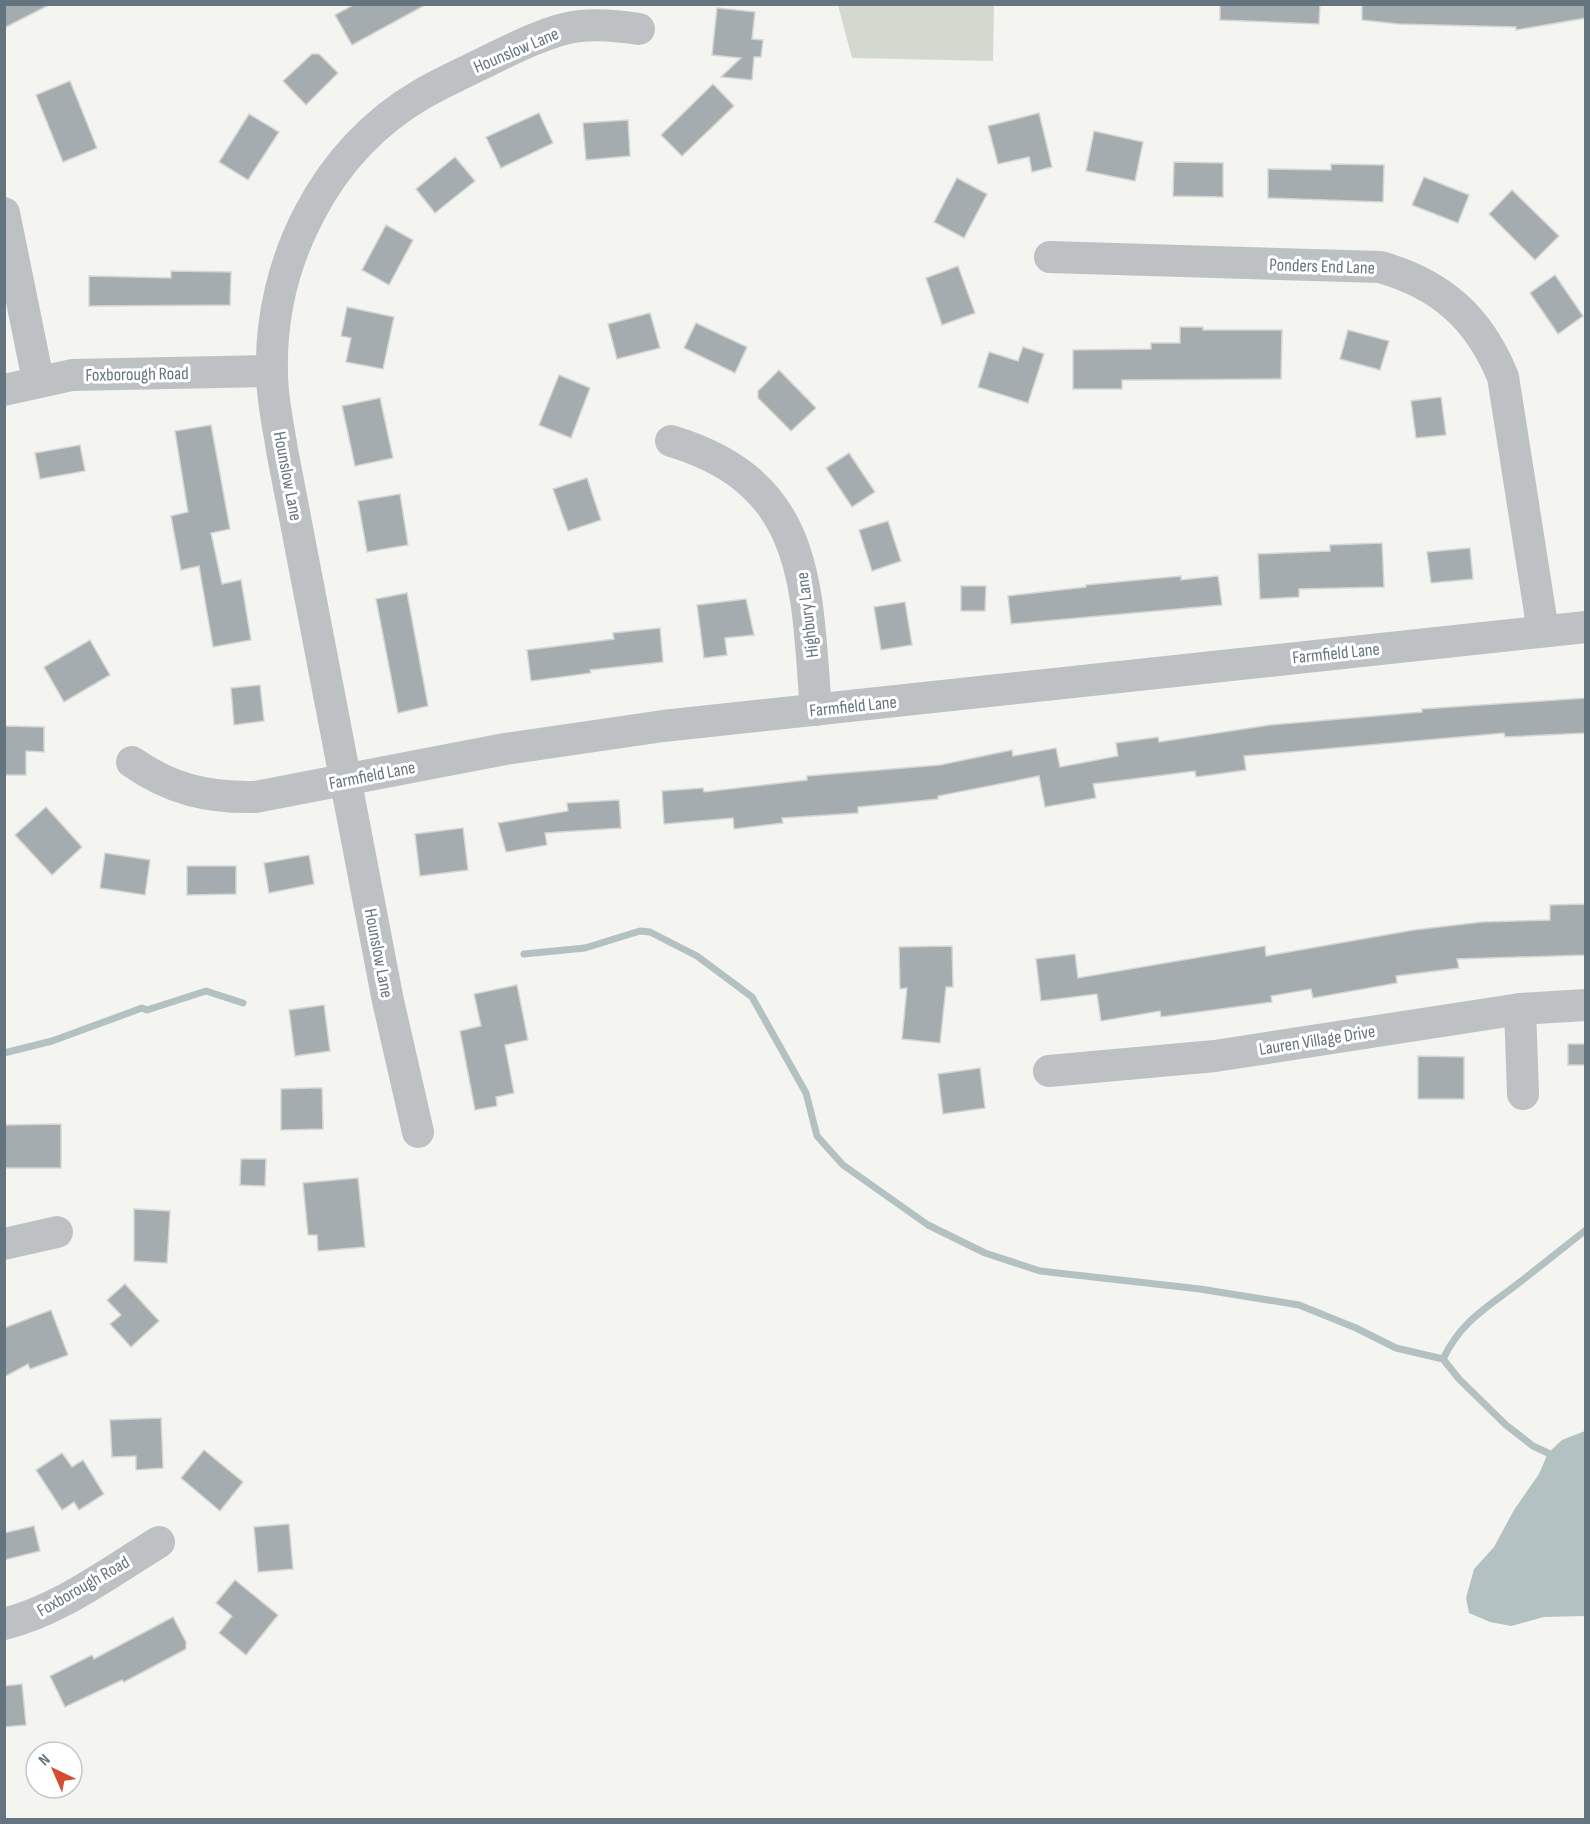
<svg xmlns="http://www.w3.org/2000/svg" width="1590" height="1824" font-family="'Sofia Sans Condensed',sans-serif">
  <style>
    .green { fill: #d4d9d0 }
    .water { fill: #b4c1c3 }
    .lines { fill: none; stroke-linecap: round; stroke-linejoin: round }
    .stream { stroke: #b4c1c3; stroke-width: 7 }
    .building { fill: #a4acb0; stroke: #d5d5d3; stroke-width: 1.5 }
    .minor { stroke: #bdc1c4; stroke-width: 32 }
    .labels { text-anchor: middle; stroke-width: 6; stroke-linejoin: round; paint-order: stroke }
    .street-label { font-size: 18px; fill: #65757f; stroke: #fff }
  </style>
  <rect width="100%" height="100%" fill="#f4f4f0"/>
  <path class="green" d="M 838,5 L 994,5 L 993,61 L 852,58 Z"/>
  <path class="water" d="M 1585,1431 L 1585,1616 L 1544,1617 L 1511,1626 L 1490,1622 L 1469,1613 L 1466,1598 L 1474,1569 L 1494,1547 L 1514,1510 L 1539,1474 L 1548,1453 L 1562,1440 Z"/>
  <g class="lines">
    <g class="stream">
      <path d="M 524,954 L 585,948 L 640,931 L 650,932 L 697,956 L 752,997 L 806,1093 L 817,1136 L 843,1165 L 928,1225 L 985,1253 L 1040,1271 L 1200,1289 L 1299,1305 L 1356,1328 L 1396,1348 L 1443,1359 L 1459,1379 L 1506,1425 L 1533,1446 L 1548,1453 L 1553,1461"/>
      <path d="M 4,1053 L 52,1041 L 142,1008 L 147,1010 L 206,991 L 243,1003"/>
      <path d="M 1443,1359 C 1462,1320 1488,1307 1520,1282 C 1542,1265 1564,1247 1586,1230"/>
    </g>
  </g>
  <g class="building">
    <path d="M 4,4 L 51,4 L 4,28 Z"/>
    <path d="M 355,4 L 427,4 L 352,45 L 335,15 Z"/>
    <path d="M 1220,4 L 1320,4 L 1319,24 L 1220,20 Z"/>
    <path d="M 1362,4 L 1586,4 L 1586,18 L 1516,30 L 1516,27 L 1399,24 L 1362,20 Z"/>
    <path d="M 717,8 L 755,12 L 752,39 L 763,40 L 761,57 L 754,57 L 752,80 L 721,77 L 741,58 L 712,55 Z"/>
    <path d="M 312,54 L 319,54 L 338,73 L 306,105 L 283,81 Z"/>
    <path d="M 70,81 L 97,148 L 63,162 L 36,95 Z"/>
    <path d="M 713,84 L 734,106 L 682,156 L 661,135 Z"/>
    <path d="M 539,113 L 553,143 L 501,168 L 486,137 Z"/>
    <path d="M 1039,113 L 1052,167 L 1032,172 L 1029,157 L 998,164 L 988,126 Z"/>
    <path d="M 249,114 L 279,132 L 248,180 L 219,162 Z"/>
    <path d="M 628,120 L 630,156 L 586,160 L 583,123 Z"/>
    <path d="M 1094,131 L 1143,142 L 1135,181 L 1086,171 Z"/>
    <path d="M 455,157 L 475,181 L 435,213 L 416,189 Z"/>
    <path d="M 1174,162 L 1223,163 L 1223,197 L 1173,196 Z"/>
    <path d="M 1331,164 L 1384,165 L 1383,202 L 1268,198 L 1268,169 L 1331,170 Z"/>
    <path d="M 1424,177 L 1469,195 L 1458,223 L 1412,205 Z"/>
    <path d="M 957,178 L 987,194 L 964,238 L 934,222 Z"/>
    <path d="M 1512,190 L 1559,236 L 1535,260 L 1489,214 Z"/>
    <path d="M 386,225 L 413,240 L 389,285 L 362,270 Z"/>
    <path d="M 958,266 L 975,313 L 942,325 L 926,278 Z"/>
    <path d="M 171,271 L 231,272 L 230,305 L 89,306 L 89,276 L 171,278 Z"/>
    <path d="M 1555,275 L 1583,316 L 1558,334 L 1530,293 Z"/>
    <path d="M 347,307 L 394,317 L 383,369 L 346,362 L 351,338 L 341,336 Z"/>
    <path d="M 650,313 L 660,348 L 617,359 L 608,324 Z"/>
    <path d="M 696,323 L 747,347 L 735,373 L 684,348 Z"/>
    <path d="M 1180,327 L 1203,327 L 1203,330 L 1282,330 L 1281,379 L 1122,380 L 1122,389 L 1073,389 L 1073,350 L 1151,349 L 1151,343 L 1180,343 Z"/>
    <path d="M 1348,330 L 1389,341 L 1380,370 L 1340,359 Z"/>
    <path d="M 1023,347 L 1044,354 L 1028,403 L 978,387 L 989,352 L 1018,361 Z"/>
    <path d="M 779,370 L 816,408 L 791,431 L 758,398 L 758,391 Z"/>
    <path d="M 559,375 L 590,388 L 571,438 L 539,425 Z"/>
    <path d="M 1441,397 L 1446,435 L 1416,438 L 1411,401 Z"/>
    <path d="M 380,398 L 393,458 L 355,466 L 342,406 Z"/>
    <path d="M 211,425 L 230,529 L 211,533 L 222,584 L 241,580 L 251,640 L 213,647 L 199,566 L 181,570 L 171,516 L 188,512 L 175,431 Z"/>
    <path d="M 80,445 L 85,471 L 40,479 L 35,453 Z"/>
    <path d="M 849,453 L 875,492 L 852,507 L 826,468 Z"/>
    <path d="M 587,478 L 601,520 L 568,531 L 553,489 Z"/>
    <path d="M 400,494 L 408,545 L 367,552 L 358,501 Z"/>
    <path d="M 888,521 L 901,561 L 872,571 L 859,530 Z"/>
    <path d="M 1382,543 L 1384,587 L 1299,589 L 1299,597 L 1260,599 L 1258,554 L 1330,551 L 1330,545 Z"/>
    <path d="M 1470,548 L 1473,579 L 1431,583 L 1427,552 Z"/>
    <path d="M 1181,576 L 1181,580 L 1218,576 L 1222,605 L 1011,624 L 1008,596 L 1086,587 L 1086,585 Z"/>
    <path d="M 961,586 L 986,586 L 985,611 L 961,611 Z"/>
    <path d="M 407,593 L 428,706 L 398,713 L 376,599 Z"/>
    <path d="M 746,599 L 754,635 L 725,638 L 727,655 L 704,658 L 697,605 Z"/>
    <path d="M 905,602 L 912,645 L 881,650 L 874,607 Z"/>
    <path d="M 660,628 L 663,662 L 590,670 L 591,673 L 531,681 L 527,650 L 614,639 L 613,633 Z"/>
    <path d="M 90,640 L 110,675 L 64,702 L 44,667 Z"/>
    <path d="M 260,685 L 264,721 L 234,725 L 231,688 Z"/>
    <path d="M 1586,698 L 1586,733 L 1505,737 L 1504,733 L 1244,756 L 1246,770 L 1196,777 L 1195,771 L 1093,784 L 1096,798 L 1045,807 L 1039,776 L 938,796 L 938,799 L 858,807 L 858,813 L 782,818 L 783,823 L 734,829 L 733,818 L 664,824 L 662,791 L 703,788 L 704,792 L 807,780 L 807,776 L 940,765 L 1012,750 L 1013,756 L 1056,748 L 1060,767 L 1118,756 L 1116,743 L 1158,737 L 1159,742 L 1270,725 L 1422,712 L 1422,709 Z"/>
    <path d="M 4,726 L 44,727 L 44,752 L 26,751 L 26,775 L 4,775 Z"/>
    <path d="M 619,800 L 621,828 L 545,833 L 547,845 L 506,852 L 498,823 L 568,811 L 567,803 Z"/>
    <path d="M 46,807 L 82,847 L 52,875 L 15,835 Z"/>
    <path d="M 463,828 L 468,870 L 420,876 L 415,834 Z"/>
    <path d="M 105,853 L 150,860 L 145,895 L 100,888 Z"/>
    <path d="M 309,855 L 314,884 L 269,893 L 264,863 Z"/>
    <path d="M 187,866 L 236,866 L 236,894 L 187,895 Z"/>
    <path d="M 1586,904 L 1586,955 L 1457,959 L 1459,968 L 1396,976 L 1397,983 L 1313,998 L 1311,989 L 1271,996 L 1272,1002 L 1161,1017 L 1160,1011 L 1101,1021 L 1097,994 L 1041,1001 L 1036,959 L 1075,954 L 1078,978 L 1265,946 L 1266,956 L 1414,930 L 1482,922 L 1550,920 L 1550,905 Z"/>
    <path d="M 952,946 L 953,987 L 946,987 L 940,1043 L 902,1039 L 907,988 L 900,989 L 899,947 Z"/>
    <path d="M 517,985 L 528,1040 L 505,1045 L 514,1093 L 496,1097 L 497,1106 L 475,1110 L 460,1031 L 481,1026 L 474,994 Z"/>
    <path d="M 324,1005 L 330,1051 L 295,1056 L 289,1010 Z"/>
    <rect x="1568" y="1044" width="18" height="21"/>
    <path d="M 1418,1056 L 1464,1057 L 1464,1099 L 1418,1099 Z"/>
    <path d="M 980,1068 L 985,1108 L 943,1114 L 938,1074 Z"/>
    <path d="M 310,1088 L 322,1088 L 323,1129 L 281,1130 L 281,1089 Z"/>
    <path d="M 61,1124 L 61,1168 L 4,1168 L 4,1125 Z"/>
    <path d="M 241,1159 L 266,1159 L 265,1186 L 240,1185 Z"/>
    <path d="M 358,1178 L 365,1247 L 318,1251 L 317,1235 L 308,1235 L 303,1183 Z"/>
    <path d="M 134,1209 L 170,1211 L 167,1263 L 134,1261 Z"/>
    <path d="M 125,1284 L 159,1321 L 131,1347 L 110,1324 L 121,1315 L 107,1300 Z"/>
    <path d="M 51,1310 L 68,1355 L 30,1369 L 28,1364 L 4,1377 L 4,1328 Z"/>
    <path d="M 161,1418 L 163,1468 L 136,1470 L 136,1456 L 112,1457 L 110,1420 Z"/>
    <path d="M 204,1450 L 243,1482 L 220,1511 L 181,1478 Z"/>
    <path d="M 62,1453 L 72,1467 L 83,1460 L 104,1494 L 79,1510 L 74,1502 L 62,1510 L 36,1470 Z"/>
    <path d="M 289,1524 L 293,1569 L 258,1572 L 254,1527 Z"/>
    <path d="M 34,1526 L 40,1551 L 4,1560 L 4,1533 Z"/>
    <path d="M 235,1580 L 278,1615 L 246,1655 L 219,1633 L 232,1616 L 216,1603 Z"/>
    <path d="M 173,1617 L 186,1642 L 186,1649 L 124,1682 L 122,1680 L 65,1707 L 50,1676 L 92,1655 L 94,1659 Z"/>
    <path d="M 22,1684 L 26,1725 L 4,1727 L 4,1686 Z"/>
  </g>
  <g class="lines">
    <g class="minor">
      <path d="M 4,213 L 38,380"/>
      <path d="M 1050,257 L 1380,267 C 1441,284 1479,318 1503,377 L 1543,631"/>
      <path d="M 4,390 L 72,375 L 272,371"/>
      <path d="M 671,441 C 812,483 806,587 816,710"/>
      <path d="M 132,762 C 170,789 208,798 255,797 L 505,749 L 663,726 L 1586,627"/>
      <path d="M 1520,1009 L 1523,1094"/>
      <path d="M 1049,1071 L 1215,1056 L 1520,1009 L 1586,1005"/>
      <path d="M 418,1132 L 388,1001 L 282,450 C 278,424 272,399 272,373 C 269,263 325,150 422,94 C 439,84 457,76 475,67 C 504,53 549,29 580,26 C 600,24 620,26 639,29"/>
      <path d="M 4,1244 L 57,1232"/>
      <path d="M 4,1624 C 60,1610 110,1572 159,1542"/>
    </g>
  </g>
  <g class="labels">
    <g class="street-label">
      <text transform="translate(516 50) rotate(-23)" y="6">Hounslow Lane</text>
      <text transform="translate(1322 266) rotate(2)" y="6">Ponders End Lane</text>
      <text transform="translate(137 374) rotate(-1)" y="6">Foxborough Road</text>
      <text transform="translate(288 476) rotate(79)" y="6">Hounslow Lane</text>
      <text transform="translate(807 615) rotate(-97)" y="6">Highbury Lane</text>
      <text transform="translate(1336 653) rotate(-6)" y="6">Farmfield Lane</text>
      <text transform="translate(853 706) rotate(-6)" y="6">Farmfield Lane</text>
      <text transform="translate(372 775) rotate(-11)" y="6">Farmfield Lane</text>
      <text transform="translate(379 953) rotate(79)" y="6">Hounslow Lane</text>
      <text transform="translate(1317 1040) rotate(-9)" y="6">Lauren Village Drive</text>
      <text transform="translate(83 1586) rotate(-30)" y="6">Foxborough Road</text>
    </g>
  </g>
  <rect width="1590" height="1824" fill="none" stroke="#65757f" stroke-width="12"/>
  <g transform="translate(54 1770) rotate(316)"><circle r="28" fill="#ffffff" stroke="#c1c8cc" stroke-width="1.5"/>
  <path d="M0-4.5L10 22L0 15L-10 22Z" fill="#d54c30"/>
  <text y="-9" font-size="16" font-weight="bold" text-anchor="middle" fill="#65757f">N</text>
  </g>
</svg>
